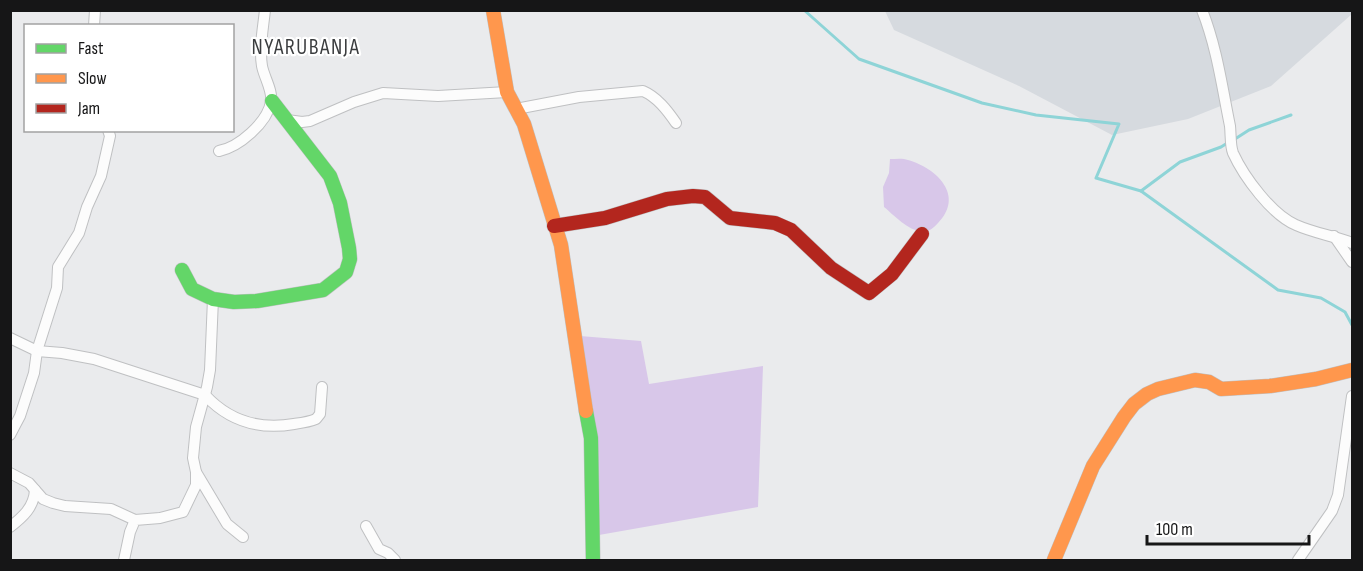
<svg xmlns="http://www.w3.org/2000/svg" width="1363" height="571" font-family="'Sofia Sans Condensed',sans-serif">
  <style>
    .built { fill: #d6dadf }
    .green { fill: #d8c7e9 }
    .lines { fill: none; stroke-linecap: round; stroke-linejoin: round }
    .stream { stroke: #8ed4d7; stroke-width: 3 }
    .street-casing { stroke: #bfc0c2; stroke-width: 12 }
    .fast-casing { stroke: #bfc0c2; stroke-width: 15 }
    .slow-casing { stroke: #bfc0c2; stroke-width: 15 }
    .jam-casing { stroke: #bfc0c2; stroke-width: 15 }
    .street { stroke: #fcfcfc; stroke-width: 10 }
    .fast { stroke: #63d668; stroke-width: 14 }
    .slow { stroke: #ff974d; stroke-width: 14 }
    .jam { stroke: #b3261e; stroke-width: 14 }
    .labels { text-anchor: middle; stroke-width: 4.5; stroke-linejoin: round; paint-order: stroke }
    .quarter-label { font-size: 22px; letter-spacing: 1.5px; fill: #3b3d3f; stroke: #fff }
  </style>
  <rect width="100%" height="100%" fill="#eaebed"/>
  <path class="built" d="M 1352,10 L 1352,14 L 1271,86 L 1188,119 L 1112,135 L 1019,86 L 894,30 L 885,11 Z"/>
  <g class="green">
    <path d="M 890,159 C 896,159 903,158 908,160 C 937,168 965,196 938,223 C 933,228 930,232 922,231 C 908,231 894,215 884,207 L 883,187 L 889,173 Z"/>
    <path d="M 580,336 L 641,341 L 649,384 L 763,366 L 758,507 L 599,535 Z"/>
  </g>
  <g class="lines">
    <g class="stream">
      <path d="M 804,10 L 859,59 L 982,103 L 1036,115 L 1119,124 L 1096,178 L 1141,191 L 1180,162 L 1221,147 L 1229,142"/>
      <path d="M 1235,139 L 1249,130 L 1291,115"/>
      <path d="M 1141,191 L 1278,290 L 1321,298 L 1345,312 L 1352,325"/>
    </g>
    <g class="street-casing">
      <g id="street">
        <path d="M 1202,10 C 1217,48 1222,87 1230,126 C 1231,135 1230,145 1233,153 C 1244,177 1272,215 1296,225 C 1314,233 1334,236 1352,243"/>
        <path d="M 94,26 L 95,10"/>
        <path d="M 516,109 L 579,97 L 643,91 C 657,97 667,110 676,123"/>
        <path d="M 287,120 L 302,122 L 310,121 L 354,102 L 383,93 L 438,96 L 507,92"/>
        <path d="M 219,151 C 239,147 267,123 271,102 C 273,91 264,77 262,66 C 259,48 263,29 265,10"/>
        <path d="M 1334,236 L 1352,262"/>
        <path d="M 213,299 L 210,370 L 207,387 L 196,427 L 193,458 L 196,472 L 227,524 L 243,537"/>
        <path d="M 10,338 L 37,351 L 62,353 L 94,359 L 205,395 C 229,421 259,430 294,424 C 301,423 309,422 316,419 L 320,414 L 322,387"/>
        <path d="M 10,435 L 20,416 L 34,373 L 37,351 L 57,288 L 58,267 L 79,233 L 87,207 L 101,176 L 110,136 L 108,130"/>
        <path d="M 10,473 L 29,483 L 43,499 L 53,503 L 65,506 L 111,509 L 135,520"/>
        <path d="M 366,526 L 379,549 L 388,553 L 395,560"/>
        <path d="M 10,527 C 23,517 34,507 35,490"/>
        <path d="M 124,560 L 130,532 L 135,520 L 160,518 L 183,512 L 196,485 L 196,472"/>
        <path d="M 1298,560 L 1332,511 L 1338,495 L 1352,396"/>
      </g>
    </g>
    <g class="fast-casing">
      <g id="fast">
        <path d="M 182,270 L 192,289 L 213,299 L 234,302 L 257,301 L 323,290 L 346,272 L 350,259 L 349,248 L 340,203 L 330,176 L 272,101"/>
        <path d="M 586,411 L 591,438 L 593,560"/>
      </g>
    </g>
    <g class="slow-casing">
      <g id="slow">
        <path d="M 493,10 L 507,92 L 524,124 L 561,245 L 586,411"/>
        <path d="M 1054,560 L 1093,466 L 1124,417 L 1134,404 L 1147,394 L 1158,389 L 1195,380 L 1209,382 L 1221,389 L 1270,386 L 1316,379 L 1352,370"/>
      </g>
    </g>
    <g class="jam-casing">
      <path id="jam" d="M 554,226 L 605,218 L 667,199 L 693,196 L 705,197 L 730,218 L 775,223 L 791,230 L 831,268 L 869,293 L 892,274 L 922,234"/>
    </g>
    <use href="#street" class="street"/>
    <use href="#fast" class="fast"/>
    <use href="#slow" class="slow"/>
    <use href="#jam" class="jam"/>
  </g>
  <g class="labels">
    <g class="quarter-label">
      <text x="306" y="54">NYARUBANJA</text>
    </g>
  </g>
  <rect width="1363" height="571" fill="none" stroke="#161617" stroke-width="24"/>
  <rect x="24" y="24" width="210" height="108" fill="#ffffff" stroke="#a2a2a2" stroke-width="1.5"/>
  <rect x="36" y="44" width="30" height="9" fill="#63d668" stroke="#a2a2a2" stroke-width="1.5"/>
  <text x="78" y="54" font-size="18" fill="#161617">Fast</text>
  <rect x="36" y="74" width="30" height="9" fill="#ff974d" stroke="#a2a2a2" stroke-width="1.5"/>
  <text x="78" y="84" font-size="18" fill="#161617">Slow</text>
  <rect x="36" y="104" width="30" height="9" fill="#b3261e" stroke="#a2a2a2" stroke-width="1.5"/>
  <text x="78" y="114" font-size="18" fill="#161617">Jam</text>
  <path d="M1147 535v9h162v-9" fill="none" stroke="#161617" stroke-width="3"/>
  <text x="1156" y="535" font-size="18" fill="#161617" stroke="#ffffff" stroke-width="4.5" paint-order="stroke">100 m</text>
</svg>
